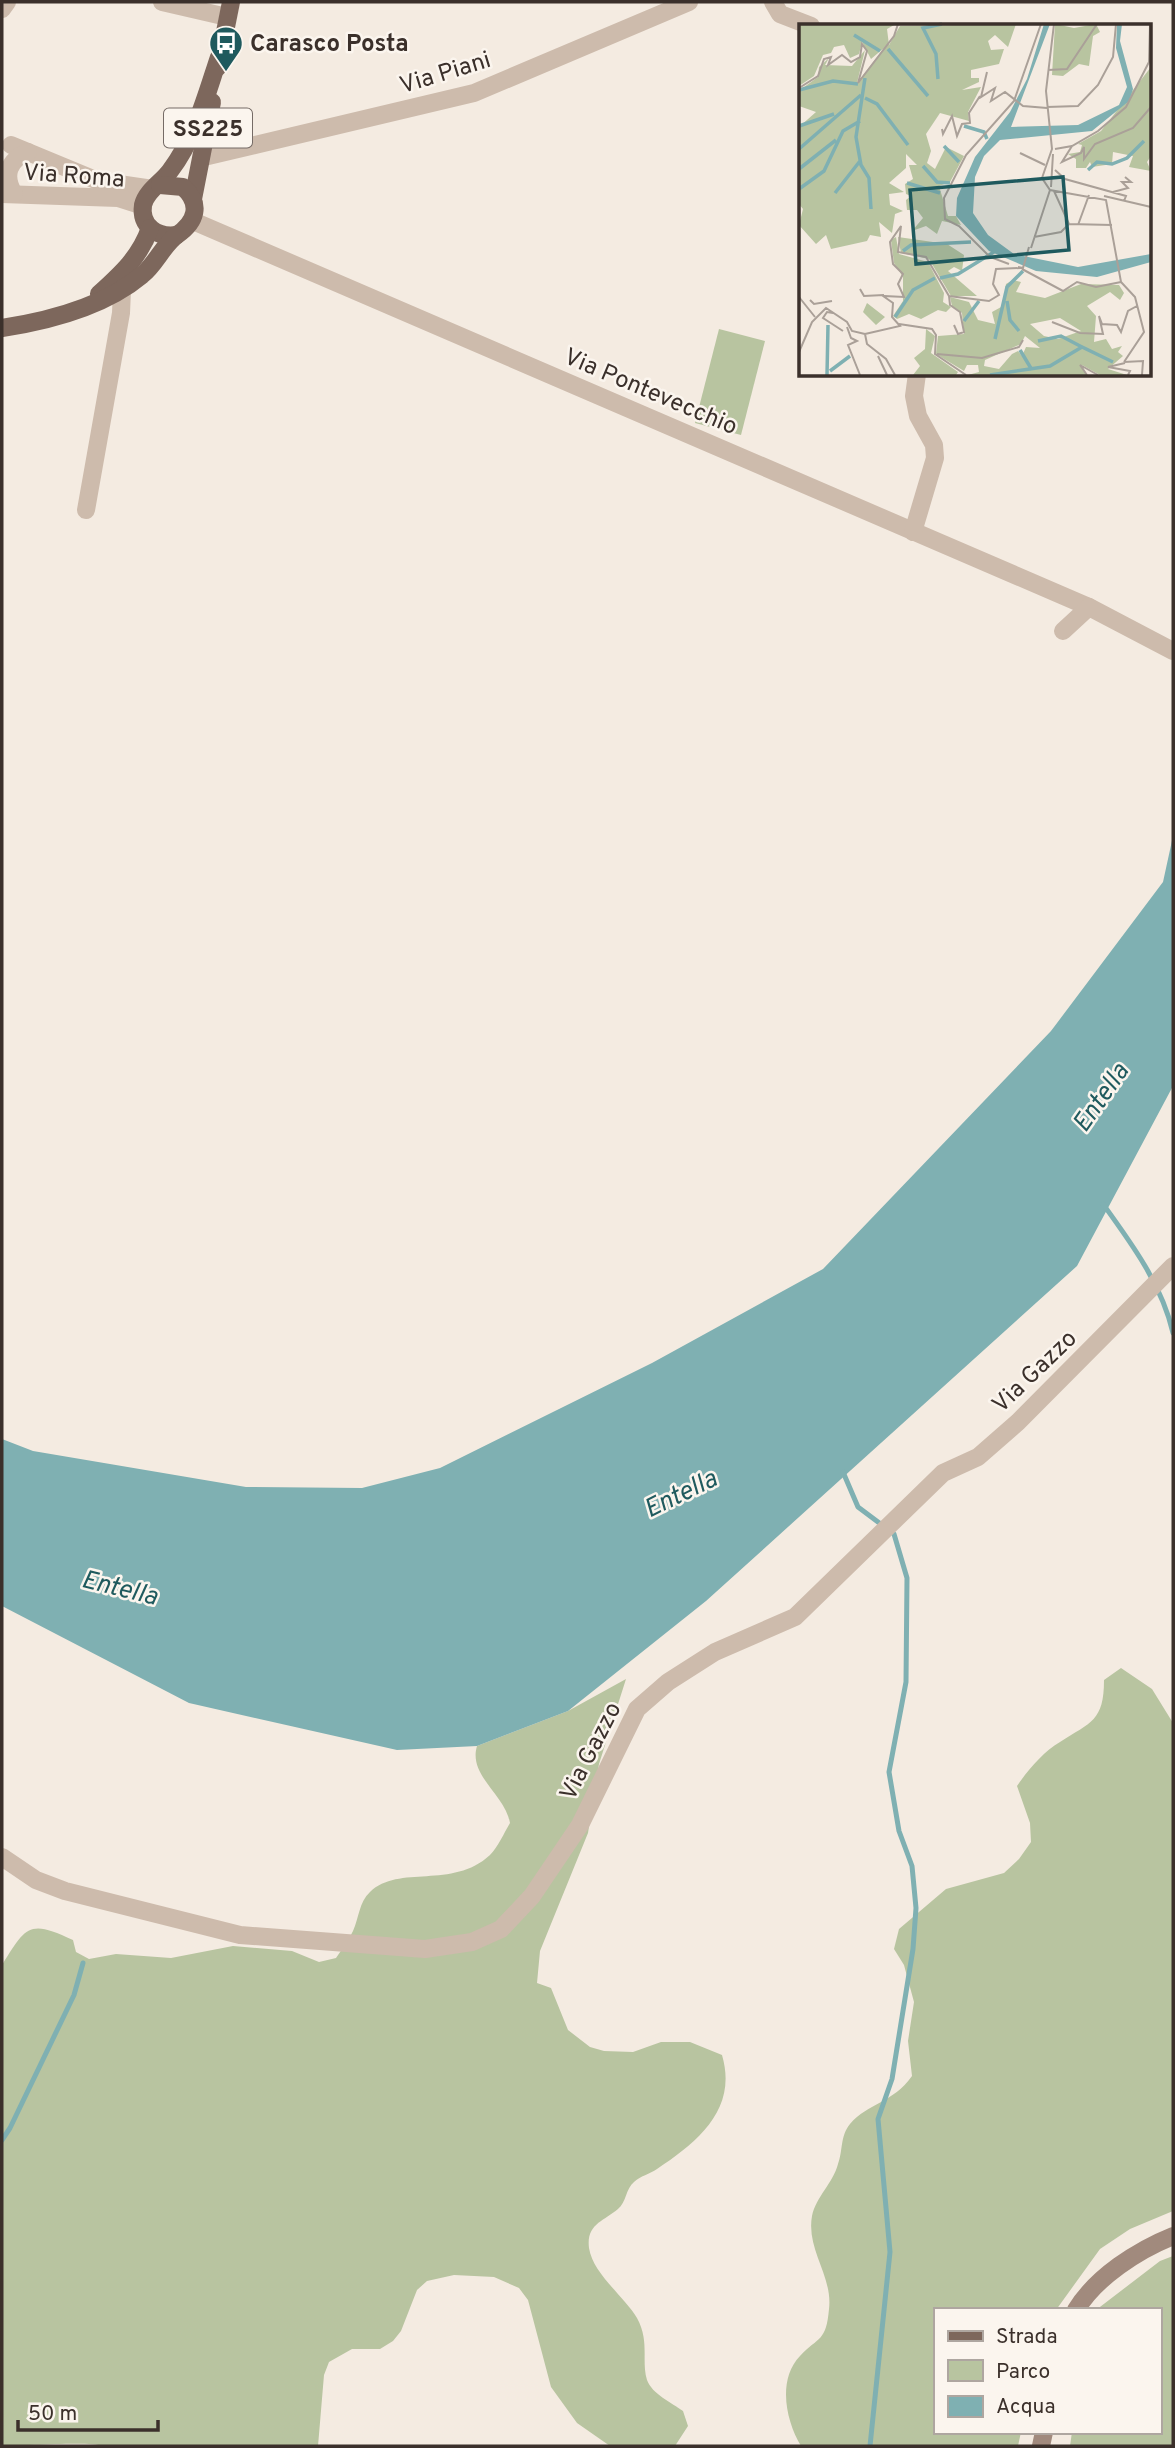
<svg xmlns="http://www.w3.org/2000/svg" width="1175" height="2448" font-family="Overpass,sans-serif">
  <style>
    .green { fill: #b8c4a0 }
    .water { fill: #7fb0b2 }
    .lines { fill: none; stroke-linecap: round; stroke-linejoin: round }
    .stream { stroke: #7fb0b2; stroke-width: 5 }
    .street { stroke: #cdbbac; stroke-width: 18 }
    .secondary { stroke: #a18a7d; stroke-width: 18 }
    .primary { stroke: #7d675c; stroke-width: 18 }
    .labels { text-anchor: middle; stroke-width: 5; stroke-linejoin: round; paint-order: stroke }
    .shield { fill: #fbf5ee; stroke: #756b66; stroke-width: 2 }
    .shield-label { font-size: 23px; font-weight: bold; fill: #3b302b }
    .poi-label { font-size: 24px; font-weight: bold; fill: #3b302b; stroke: #fbf5ee; text-anchor: start }
    .street-label { font-size: 24px; fill: #3b302b; stroke: #fbf5ee }
    .water-label { font-size: 26px; font-style: italic; fill: #1f5a5e; stroke: #fbf5ee }
    .inset-river { fill: none; stroke: #7fb0b2; stroke-width: 3.5 }
    .inset-road { fill: none; stroke: #aaa098; stroke-width: 2 }
    .view { fill: #1f5a5e; fill-opacity: 0.15; stroke: #1f5a5e; stroke-width: 3.5 }
    .inset-edge { fill: none; stroke: #3b302b; stroke-width: 3.5 }
  </style>
  <rect width="100%" height="100%" fill="#f4ebe1"/>
  <g class="green">
    <path d="M 719,329 L 765,341 L 741,435 L 695,423 Z"/>
    <path d="M 1121,1668 L 1152,1689 L 1173,1723 L 1173,2211 L 1130,2229 L 1100,2249 L 1056,2310 L 935,2310 L 935,2432 L 1021,2432 L 1018,2446 L 801,2446 C 786,2421 777,2380 800,2356 C 819,2336 826,2342 829,2309 C 833,2276 806,2250 812,2216 C 816,2197 833,2183 838,2164 C 843,2151 840,2136 850,2124 C 868,2103 893,2103 912,2076 L 908,2041 L 914,2002 L 904,1965 L 894,1949 L 899,1929 L 946,1889 L 1004,1873 L 1019,1859 L 1031,1842 L 1030,1823 L 1017,1786 C 1028,1770 1043,1752 1060,1742 C 1091,1722 1104,1721 1104,1680 Z"/>
    <path d="M 626,1679 L 599,1764 L 588,1833 L 540,1951 L 537,1983 L 551,1988 L 568,2030 L 590,2047 L 604,2051 L 633,2052 L 661,2042 L 690,2042 L 722,2055 C 738,2109 698,2142 657,2169 C 650,2174 640,2176 634,2182 C 626,2188 626,2203 618,2209 C 604,2221 586,2224 589,2248 C 593,2274 624,2296 637,2318 C 650,2342 641,2360 647,2380 C 652,2394 672,2403 683,2411 L 688,2426 L 675,2446 L 610,2446 L 577,2423 L 551,2387 L 528,2300 L 519,2288 L 494,2277 L 454,2275 L 427,2281 L 417,2290 L 401,2331 L 393,2341 L 380,2349 L 352,2349 L 329,2362 L 324,2375 L 318,2446 L 102,2446 C 92,2441 21,2446 2,2446 L 2,1965 C 26,1926 29,1919 73,1940 L 76,1952 L 89,1959 L 116,1954 L 171,1958 L 233,1946 L 292,1951 L 319,1962 L 336,1958 C 342,1949 349,1940 353,1931 C 359,1918 359,1902 370,1892 C 399,1864 452,1890 490,1855 C 498,1847 504,1833 510,1823 C 505,1794 468,1776 477,1746 L 568,1711 Z"/>
    <path d="M 1173,2256 L 1173,2446 L 1070,2446 L 1072,2432 L 1159,2432 L 1159,2310 L 1096,2310 L 1160,2261 Z"/>
  </g>
  <path class="water" d="M 1173,836 L 1173,1086 L 1077,1266 L 706,1601 L 568,1711 L 477,1746 L 397,1750 L 189,1703 L 2,1606 L 2,1439 L 33,1451 L 246,1487 L 362,1488 L 440,1468 L 652,1363 L 823,1269 L 1051,1031 L 1163,882 Z"/>
  <g class="lines">
    <g class="stream">
      <path d="M 1103,1204 C 1132,1244 1162,1285 1173,1333"/>
      <path d="M 843,1472 L 858,1507 L 894,1534 L 907,1578 L 906,1682 L 889,1772 L 899,1831 L 912,1866 L 916,1908 L 913,1949 L 892,2079 L 878,2119 L 890,2252 L 870,2446"/>
      <path d="M 2,2140 L 10,2128 L 74,1995 L 83,1963"/>
    </g>
    <g class="street">
      <path d="M 162,2 L 227,17"/>
      <path d="M 773,2 L 780,14 L 811,26"/>
      <path d="M 2,9 L 7,2"/>
      <path d="M 11,145 L 98,181 L 153,189"/>
      <path d="M 204,157 L 474,93 L 689,2"/>
      <path d="M 2,194 L 118,198 L 143,206"/>
      <path d="M 14,194 C 3,176 8,160 28,152"/>
      <path d="M 193,221 L 1089,607"/>
      <path d="M 86,510 L 121,313 L 122,290"/>
      <path d="M 913,532 L 935,458 L 934,445 L 918,416 L 914,396 L 917,374"/>
      <path d="M 1063,631 L 1089,607 L 1173,651"/>
      <path d="M 2,1857 L 36,1880 L 65,1891 L 240,1935 L 425,1949 L 472,1942 L 501,1929 L 532,1896 L 580,1825 L 637,1709 L 668,1682 L 715,1652 L 795,1617 L 943,1473 L 978,1457 L 1018,1422 L 1173,1266"/>
    </g>
    <g class="secondary">
      <path d="M 1076,2310 C 1096,2277 1138,2250 1173,2236"/>
      <path d="M 1041,2446 L 1044,2432"/>
    </g>
    <g class="primary">
      <path d="M 218,67 L 231,2"/>
      <path d="M 193,199 L 212,102"/>
      <path d="M 177,235 C 157,238 140,226 143,205 C 146,191 162,182 170,171 C 195,138 206,96 219,57"/>
      <path d="M 99,294 C 121,274 140,257 150,228"/>
      <path d="M 2,328 C 48,321 105,306 142,275 C 156,264 163,245 177,235 C 196,222 202,204 183,187 L 160,185"/>
    </g>
  </g>
  <defs>
    <g id="bus-pin" transform="scale(1.75)"><path d="M0 17L-7.5 6A9.5 9.5 0 1 1 7.5 6Z" fill="#1f5a5e" stroke="#fbf5ee"/><path d="M-5-6H5V4H4V6H2V4H-2V6H-4V4H-5ZM-3.5-4V0h7V-4ZM-3.5 1.2v1.5H-2V1.2ZM2 1.2v1.5H3.5V1.2Z" fill="#fff"/></g>
  </defs>
  <g fill-rule="evenodd">
    <use href="#bus-pin" x="226" y="43"/>
  </g>
  <g class="labels">
    <rect class="shield" x="164" y="108.5" width="88" height="39" rx="5"/>
    <g class="shield-label">
      <text x="208" y="136">SS225</text>
    </g>
    <g class="poi-label">
      <text x="250" y="51">Carasco Posta</text>
    </g>
    <g class="street-label">
      <text transform="translate(445 72) rotate(-17)" y="8">Via Piani</text>
      <text transform="translate(74 175) rotate(4)" y="8">Via Roma</text>
      <text transform="translate(651 391) rotate(23)" y="8">Via Pontevecchio</text>
      <text transform="translate(1034 1371) rotate(-44)" y="8">Via Gazzo</text>
      <text transform="translate(590 1751) rotate(-63)" y="8">Via Gazzo</text>
    </g>
    <g class="water-label">
      <text transform="translate(1100 1097) rotate(-55)" y="9">Entella</text>
      <text transform="translate(680 1493) rotate(-26)" y="9">Entella</text>
      <text transform="translate(120 1587) rotate(14)" y="9">Entella</text>
    </g>
  </g>
  <g transform="translate(799 24)">
    <rect width="352" height="352" fill="#f4ebe1"/>
    <path d="M 0,0 L 97,0 L 88,5 L 90,21 L 101,2 L 217,0 L 209,23 L 196,11 L 189,17 L 192,26 L 205,25 L 200,40 L 172,46 L 172,54 L 180,54 L 180,58 L 163,66 L 182,63 L 169,88 L 170,97 L 141,89 L 127,110 L 132,127 L 128,139 L 136,145 L 147,123 L 165,132 L 151,158 L 140,162 L 149,192 L 157,192 L 162,201 L 143,197 L 138,210 L 127,202 L 113,207 L 124,194 L 118,186 L 108,186 L 107,176 L 112,172 L 107,170 L 106,160 L 114,155 L 110,141 L 118,141 L 107,130 L 107,144 L 90,159 L 105,168 L 90,170 L 91,181 L 104,187 L 96,190 L 93,209 L 80,198 L 82,213 L 71,211 L 68,217 L 32,225 L 27,211 L 17,220 L 0,201 L 4,185 L 0,180 L 0,103 L 17,88 L 0,82 L 1,66 L 19,53 L 20,43 L 30,34 L 26,41 L 53,42 L 66,26 L 58,59 L 85,24 L 72,35 L 63,18 L 60,30 L 51,34 L 45,21 L 35,23 L 32,29 L 24,31 L 15,52 L 0,62 ZM 256,0 L 275,4 L 297,0 L 301,8 L 294,12 L 290,42 L 280,40 L 264,52 L 253,51 ZM 352,43 L 352,132 L 348,138 L 352,147 L 330,143 L 334,132 L 314,128 L 313,140 L 293,143 L 291,138 L 287,144 L 277,144 L 277,135 L 269,130 L 281,128 L 283,121 L 279,120 L 302,107 ZM 97,213 L 100,230 L 129,238 L 145,269 L 144,278 L 152,283 L 147,288 L 139,286 L 122,295 L 110,290 L 98,295 L 94,292 L 104,277 L 104,253 L 95,239 L 92,216 ZM 99,213 L 148,220 L 165,231 L 163,247 L 155,243 L 149,247 L 178,272 L 152,272 L 130,235 L 102,229 ZM 214,256 L 222,258 L 217,268 L 246,274 L 282,260 L 320,261 L 325,269 L 321,276 L 311,268 L 288,282 L 297,292 L 295,318 L 307,315 L 313,325 L 323,322 L 319,328 L 324,332 L 309,345 L 328,351 L 301,351 L 283,341 L 288,351 L 169,351 L 180,348 L 179,341 L 168,341 L 165,347 L 137,330 L 139,312 L 165,310 L 163,289 L 153,282 L 151,273 L 170,278 L 179,296 L 196,300 L 193,288 L 204,282 L 207,260 ZM 261,294 L 282,307 L 259,315 L 245,312 L 231,300 ZM 226,312 L 241,324 L 227,323 L 223,332 L 219,327 L 213,330 L 200,345 L 185,342 L 186,336 L 222,320 ZM 68,279 L 86,293 L 77,301 L 64,288 ZM 127,305 L 136,312 L 132,329 L 159,348 L 157,351 L 114,351 L 121,342 L 115,334 L 126,325 Z" fill="#b8c4a0" fill-rule="evenodd"/>
    <path d="M 245,0 L 251,0 L 212,103 L 279,101 L 320,81 L 328,63 L 317,24 L 318,0 L 323,0 L 321,17 L 334,65 L 330,77 L 293,107 L 201,116 L 185,132 L 176,153 L 174,189 L 189,211 L 215,230 L 279,243 L 352,230 L 352,238 L 298,253 L 237,247 L 190,227 L 157,192 L 158,174 L 176,133 L 211,88 L 228,55 Z" fill="#7fb0b2"/>
    <path class="inset-river" d="M 55,11 L 81,27M 89,25 L 129,72M 66,54 L 57,113 L 62,141 L 70,154 L 72,185M 139,55 L 137,30 L 124,4 L 143,0M 0,66 L 34,57 L 59,60M 66,74 L 78,80 L 109,121M 0,102 L 35,90M 165,102 L 185,108 L 188,115M 145,122 L 160,138M 0,125 L 62,71M 124,142 L 138,158 L 151,159M 0,145 L 37,116M 289,146 L 298,138 L 313,140 L 328,134 L 345,117M 108,159 L 141,169M 0,165 L 25,147 L 44,107 L 61,97M 36,169 L 61,137M 104,227 L 112,221 L 172,218M 141,254 L 159,250 L 195,228M 208,277 L 211,296 L 220,307M 96,293 L 114,266 L 136,254M 165,297 L 180,277M 196,315 L 208,263 L 224,247M 239,317 L 262,312 L 283,323M 221,326 L 233,346M 31,347 L 51,332M 28,351 L 29,301M 191,351 L 251,342 L 283,323 L 314,338"/>
    <path class="inset-road" d="M 255,0 L 247,67 L 253,125 L 243,154 L 251,166 L 307,176 L 322,258 L 336,273 L 345,308 L 325,338M 249,46 L 268,45 L 298,0M 188,48 L 182,73 L 196,64 L 192,77 L 206,68 L 224,82 L 248,84M 0,64 L 19,52 L 25,35 L 32,33 L 29,41 L 43,31 L 52,38 L 61,33 L 63,20 L 68,27 L 59,59 L 95,12 L 99,0M 248,83 L 279,82 L 299,61 L 314,33 L 317,0M 143,105 L 144,110 L 153,92 L 158,112 L 163,100 L 171,99 L 170,89 L 181,72M 273,122 L 263,138 L 282,129 L 285,123 L 285,135 L 296,120 L 334,104 L 352,83M 256,125 L 273,122 L 299,107 L 327,83 L 350,38 L 351,0M 221,129 L 246,141M 256,146 L 266,155 L 327,172 L 325,177M 252,163 L 254,130M 255,167 L 270,200 L 313,201M 314,168 L 329,164 L 323,158 L 332,158 L 326,153M 305,172 L 352,183M 279,201 L 290,171M 235,213 L 262,208 L 270,200M 232,224 L 251,166M 210,240 L 191,233 L 160,202 L 146,195 L 145,174 L 167,131 L 215,77 L 242,0M 219,243 L 224,244 L 230,223M 223,245 L 264,267 L 278,258 L 297,263 L 322,258M 61,265 L 65,272 L 85,271M 150,272 L 151,281 L 161,288 L 165,308 L 159,310 L 155,301M 0,273 L 16,293M 11,276 L 15,280 L 33,277M 34,289 L 28,288 L 24,294 L 44,307M 253,298 L 281,309 L 304,310 L 300,292 L 303,300 L 318,301 L 322,308 L 329,287 L 338,282M 100,300 L 133,305 L 137,311 L 136,330 L 167,351M 48,303 L 52,314 L 58,317 L 49,321 L 61,351M 66,310 L 101,302 L 93,293 L 94,279 L 84,272 L 105,273 L 99,260 L 104,250 L 94,240 L 91,218 L 102,202 L 99,228 L 127,233 L 150,272 L 190,277 L 200,271 L 194,260 L 197,245 L 222,244M 66,310 L 68,320 L 87,335 L 96,351M 0,328 L 13,298 L 27,284 L 48,298 L 53,307 L 66,310M 138,330 L 183,334 L 220,323 L 224,316M 79,332 L 88,351M 325,338 L 344,337 L 343,351M 326,339 L 309,343 L 331,347 L 329,351M 288,351 L 281,341 L 299,351"/>
    <path class="view" d="M 264,153 L 270,226 L 117,240 L 111,166 Z"/>
    <rect width="352" height="352" class="inset-edge"/>
  </g>
  <rect width="1175" height="2448" fill="none" stroke="#3b302b" stroke-width="7"/>
  <rect x="934" y="2308" width="228" height="126" fill="#fbf5ee" stroke="#aea6a0" stroke-width="2"/>
  <rect x="948" y="2331" width="35" height="10" fill="#7d675c" stroke="#aea6a0" stroke-width="2"/>
  <text x="996" y="2343" font-size="21" fill="#3b302b">Strada</text>
  <rect x="948" y="2360" width="35" height="21" fill="#b8c4a0" stroke="#aea6a0" stroke-width="2"/>
  <text x="996" y="2378" font-size="21" fill="#3b302b">Parco</text>
  <rect x="948" y="2396" width="35" height="21" fill="#7fb0b2" stroke="#aea6a0" stroke-width="2"/>
  <text x="996" y="2413" font-size="21" fill="#3b302b">Acqua</text>
  <path d="M18 2420v10h140v-10" fill="none" stroke="#3b302b" stroke-width="3.5"/>
  <text x="28" y="2420" font-size="21" fill="#3b302b" stroke="#fbf5ee" stroke-width="5" paint-order="stroke">50 m</text>
</svg>
